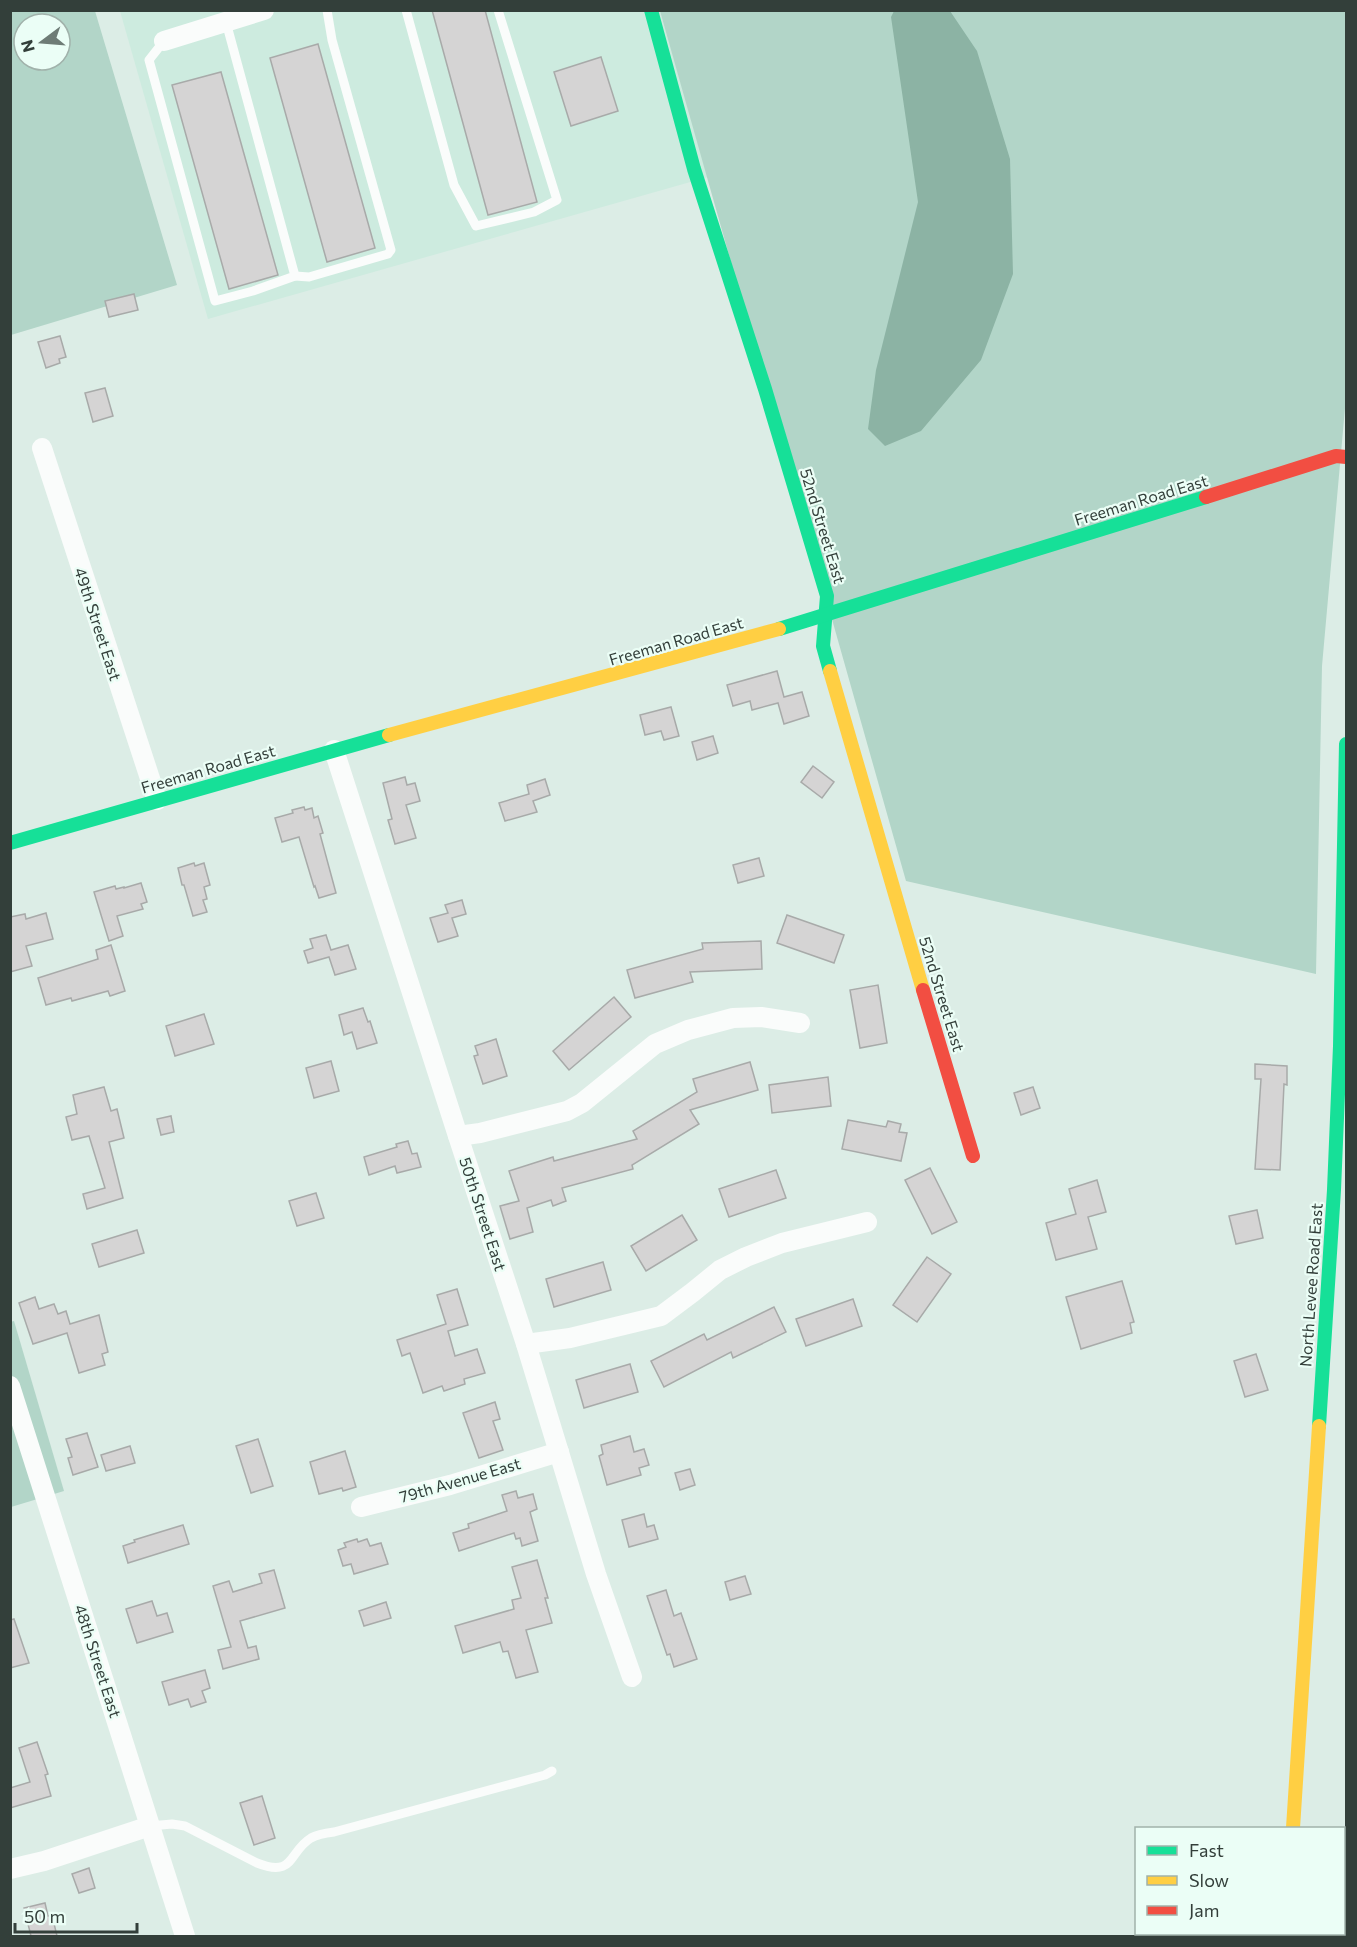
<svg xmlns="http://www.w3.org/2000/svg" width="1357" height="1947" font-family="Commissioner,sans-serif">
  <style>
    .built { fill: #cdebdf }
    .forest { fill: #b2d5c8; fill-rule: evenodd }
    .water { fill: #8cb3a4 }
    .building { fill: #d5d4d4; stroke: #a8aaa9; stroke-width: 1.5 }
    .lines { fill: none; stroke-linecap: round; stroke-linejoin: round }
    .lane { stroke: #fafcfb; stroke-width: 9 }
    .street { stroke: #fafcfb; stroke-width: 20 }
    .fast { stroke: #16e098; stroke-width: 14 }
    .slow { stroke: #ffcf43; stroke-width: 14 }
    .jam { stroke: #f24e42; stroke-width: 14 }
    .labels { text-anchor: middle; stroke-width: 4.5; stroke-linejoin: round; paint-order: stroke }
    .street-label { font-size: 16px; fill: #333f3a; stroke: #ebfef6 }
  </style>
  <rect width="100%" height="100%" fill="#dcede6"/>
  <path class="built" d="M 120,11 L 660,11 L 708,177 L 208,319 Z"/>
  <g class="forest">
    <path d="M 11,11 L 95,11 L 177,285 L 11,335 ZM 24,24 L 60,24 L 60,60 L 24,60 Z"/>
    <path d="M 660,11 L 1346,11 L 1346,397 L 1322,666 L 1316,974 L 906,881 Z"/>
    <path d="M 14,1321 L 64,1491 L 11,1507 L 10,1322 Z"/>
  </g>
  <path class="water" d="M 894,11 L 950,11 L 977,51 L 1010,159 L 1013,274 L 981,360 L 921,431 L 885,446 L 868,429 L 876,370 L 918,202 L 891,17 Z"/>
  <g class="building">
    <path d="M 432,10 L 485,10 L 537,202 L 488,215 Z"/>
    <path d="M 318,44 L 375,248 L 327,262 L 270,58 Z"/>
    <path d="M 601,57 L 618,111 L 571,126 L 554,72 Z"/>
    <path d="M 221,72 L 278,275 L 229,289 L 172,85 Z"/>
    <path d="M 134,294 L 138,310 L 109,317 L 105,301 Z"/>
    <path d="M 60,336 L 66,357 L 59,359 L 60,363 L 46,368 L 38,342 Z"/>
    <path d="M 105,388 L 113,416 L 93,422 L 85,393 Z"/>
    <path d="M 777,671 L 784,697 L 802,692 L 809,716 L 784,724 L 778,703 L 752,710 L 750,701 L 733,706 L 727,685 Z"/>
    <path d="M 671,707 L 679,736 L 664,740 L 661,731 L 645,735 L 640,715 Z"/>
    <path d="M 713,736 L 718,753 L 697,760 L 692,742 Z"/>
    <path d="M 813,766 L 834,782 L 822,798 L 801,782 Z"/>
    <path d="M 405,777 L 407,785 L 415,783 L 420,801 L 406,805 L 416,838 L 395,844 L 388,820 L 392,819 L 383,783 Z"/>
    <path d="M 545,779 L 550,795 L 533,801 L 537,812 L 505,821 L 499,803 L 529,794 L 527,785 Z"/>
    <path d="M 304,807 L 305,810 L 312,808 L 314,818 L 318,816 L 323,833 L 320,834 L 336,893 L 319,898 L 315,886 L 314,887 L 299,837 L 282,842 L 275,818 L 293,813 L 292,810 Z"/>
    <path d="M 759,858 L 764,876 L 738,883 L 733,865 Z"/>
    <path d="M 194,863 L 195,866 L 204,863 L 210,885 L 204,887 L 207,899 L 203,900 L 207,912 L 193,916 L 184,885 L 182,885 L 178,868 Z"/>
    <path d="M 141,883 L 147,902 L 141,904 L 143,909 L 117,916 L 123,936 L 109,941 L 94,892 L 115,886 L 116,889 L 124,887 L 124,888 Z"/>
    <path d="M 462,900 L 466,914 L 452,918 L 458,936 L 438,942 L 430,918 L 448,913 L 445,905 Z"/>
    <path d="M 46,913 L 53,939 L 26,946 L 32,966 L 10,972 L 10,917 L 25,914 L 26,919 Z"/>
    <path d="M 787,915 L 844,935 L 834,963 L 777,943 Z"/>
    <path d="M 326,935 L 331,950 L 348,945 L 356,969 L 335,975 L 329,957 L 308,963 L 304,951 L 313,948 L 310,939 Z"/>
    <path d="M 761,941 L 762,969 L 690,972 L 693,982 L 635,998 L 627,970 L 703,949 L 702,943 Z"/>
    <path d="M 111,945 L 125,991 L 110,996 L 108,991 L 72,1001 L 71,998 L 46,1005 L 38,978 L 98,959 L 96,950 Z"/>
    <path d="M 878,985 L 887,1043 L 860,1048 L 850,990 Z"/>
    <path d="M 614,997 L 631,1017 L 569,1070 L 553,1051 Z"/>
    <path d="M 363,1008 L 368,1022 L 370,1021 L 377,1043 L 357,1049 L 352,1032 L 344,1035 L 339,1015 Z"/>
    <path d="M 204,1014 L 214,1044 L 175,1056 L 166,1026 Z"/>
    <path d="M 496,1039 L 507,1076 L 483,1084 L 474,1056 L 478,1055 L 475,1046 Z"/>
    <path d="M 331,1061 L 339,1091 L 314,1098 L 306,1068 Z"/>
    <path d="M 750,1062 L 758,1090 L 690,1110 L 699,1124 L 632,1165 L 633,1169 L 562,1188 L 566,1201 L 553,1206 L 551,1200 L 527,1208 L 533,1232 L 510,1239 L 500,1206 L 519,1201 L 509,1171 L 553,1157 L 554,1161 L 637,1139 L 633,1131 L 697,1092 L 693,1079 Z"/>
    <path d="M 1255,1064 L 1287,1066 L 1287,1085 L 1284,1084 L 1280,1170 L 1255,1169 L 1261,1079 L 1255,1079 Z"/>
    <path d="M 828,1077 L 831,1106 L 772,1113 L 769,1085 Z"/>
    <path d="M 104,1087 L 111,1111 L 117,1109 L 124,1138 L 109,1142 L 123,1198 L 87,1209 L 83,1194 L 105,1188 L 89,1136 L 72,1140 L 66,1117 L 77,1114 L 73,1095 Z"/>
    <path d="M 1033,1087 L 1040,1108 L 1021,1115 L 1014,1093 Z"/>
    <path d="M 171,1116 L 174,1132 L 161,1135 L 157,1119 Z"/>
    <path d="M 848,1120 L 886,1127 L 888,1121 L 901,1124 L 899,1132 L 907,1133 L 901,1161 L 842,1149 Z"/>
    <path d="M 408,1141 L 412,1154 L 417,1153 L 421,1167 L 397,1173 L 395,1166 L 369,1175 L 364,1157 L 397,1147 L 396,1144 Z"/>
    <path d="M 930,1168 L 957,1222 L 932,1234 L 905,1180 Z"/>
    <path d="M 776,1170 L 786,1198 L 729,1217 L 719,1189 Z"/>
    <path d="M 1097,1180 L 1106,1212 L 1088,1217 L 1097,1249 L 1056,1260 L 1046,1223 L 1076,1214 L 1069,1189 Z"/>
    <path d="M 316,1193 L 324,1218 L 297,1226 L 289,1201 Z"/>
    <path d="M 1257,1210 L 1263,1238 L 1236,1244 L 1229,1216 Z"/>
    <path d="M 682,1215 L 697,1240 L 646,1271 L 631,1246 Z"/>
    <path d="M 137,1230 L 144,1253 L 99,1267 L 92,1244 Z"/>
    <path d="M 927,1257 L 951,1274 L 917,1322 L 893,1305 Z"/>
    <path d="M 603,1262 L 611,1290 L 554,1307 L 546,1279 Z"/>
    <path d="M 1122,1281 L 1134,1322 L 1130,1323 L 1132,1333 L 1081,1349 L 1066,1297 Z"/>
    <path d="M 457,1289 L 468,1325 L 448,1331 L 455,1356 L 477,1349 L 485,1373 L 464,1379 L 465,1384 L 444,1391 L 442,1386 L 423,1393 L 410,1353 L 402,1356 L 397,1340 L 446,1324 L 437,1295 Z"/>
    <path d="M 35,1297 L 39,1309 L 54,1304 L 58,1314 L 66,1311 L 70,1324 L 99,1315 L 108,1352 L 102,1354 L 105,1365 L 79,1373 L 67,1333 L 33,1344 L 19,1303 Z"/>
    <path d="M 853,1299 L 862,1326 L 806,1346 L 796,1319 Z"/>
    <path d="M 774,1307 L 786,1332 L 733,1358 L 731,1352 L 664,1387 L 651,1361 L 704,1334 L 707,1340 Z"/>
    <path d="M 1256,1354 L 1268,1390 L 1245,1397 L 1234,1361 Z"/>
    <path d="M 630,1364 L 638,1392 L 584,1408 L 576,1380 Z"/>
    <path d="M 495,1402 L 500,1419 L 493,1421 L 503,1450 L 479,1458 L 463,1413 Z"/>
    <path d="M 87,1433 L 98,1467 L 73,1475 L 68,1458 L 72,1457 L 66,1439 Z"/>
    <path d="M 630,1436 L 634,1452 L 644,1449 L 649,1465 L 639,1468 L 641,1475 L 607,1485 L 599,1456 L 603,1454 L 601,1445 Z"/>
    <path d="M 258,1439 L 273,1486 L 251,1493 L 236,1446 Z"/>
    <path d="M 130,1446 L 135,1463 L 106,1471 L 101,1455 Z"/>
    <path d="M 345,1451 L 356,1487 L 343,1491 L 342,1488 L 319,1494 L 310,1462 Z"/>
    <path d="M 690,1469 L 695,1485 L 680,1490 L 675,1473 Z"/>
    <path d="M 516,1491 L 518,1498 L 533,1494 L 537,1509 L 530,1512 L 538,1541 L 522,1546 L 520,1538 L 516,1539 L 514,1533 L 459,1551 L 453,1533 L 469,1528 L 468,1524 L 507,1511 L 502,1495 Z"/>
    <path d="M 644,1514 L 647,1527 L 654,1525 L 658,1539 L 629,1547 L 622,1520 Z"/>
    <path d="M 183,1525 L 189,1544 L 128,1563 L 123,1546 L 135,1542 L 134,1540 Z"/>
    <path d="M 357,1539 L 358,1542 L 367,1539 L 370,1546 L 381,1543 L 388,1564 L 354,1574 L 351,1564 L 343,1566 L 338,1550 L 346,1547 L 344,1543 Z"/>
    <path d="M 537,1560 L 548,1598 L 545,1598 L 552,1623 L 526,1630 L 538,1672 L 516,1678 L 508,1651 L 503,1652 L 500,1642 L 463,1653 L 455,1626 L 514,1609 L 512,1600 L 521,1598 L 512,1567 Z"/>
    <path d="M 274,1570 L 285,1608 L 240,1621 L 248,1648 L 256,1646 L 259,1659 L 223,1669 L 218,1650 L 231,1647 L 213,1586 L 229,1581 L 233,1592 L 262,1583 L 259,1574 Z"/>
    <path d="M 745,1576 L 751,1594 L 730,1600 L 725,1582 Z"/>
    <path d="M 666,1590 L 674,1616 L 681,1613 L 697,1659 L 674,1667 L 670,1654 L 667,1655 L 647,1596 Z"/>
    <path d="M 152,1601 L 157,1616 L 167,1613 L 173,1632 L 137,1643 L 126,1609 Z"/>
    <path d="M 386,1602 L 391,1618 L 364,1626 L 359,1611 Z"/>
    <path d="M 14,1619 L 29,1663 L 10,1668 L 10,1620 Z"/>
    <path d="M 205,1670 L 210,1688 L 202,1691 L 206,1702 L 191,1707 L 188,1699 L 169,1705 L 162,1682 Z"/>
    <path d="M 37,1742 L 48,1774 L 45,1775 L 51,1796 L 10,1808 L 10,1788 L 30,1782 L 19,1748 Z"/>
    <path d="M 262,1796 L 275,1838 L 254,1845 L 240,1803 Z"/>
    <path d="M 89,1868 L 95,1888 L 79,1893 L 72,1874 Z"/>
    <path d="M 45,1903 L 48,1916 L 52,1915 L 57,1936 L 31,1936 L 24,1908 Z"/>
  </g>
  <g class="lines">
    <g class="lane">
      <path d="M 406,10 L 454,185 L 476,226 L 534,212 L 557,200 L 498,10"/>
      <path d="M 164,41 L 149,60 L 215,301 L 253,291 L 295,276 L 226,22"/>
      <path d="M 295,276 L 309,277 L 388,254 L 391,250 L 332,40 L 327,10"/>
      <path d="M 150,1826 L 172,1824 L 185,1826 L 257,1863 C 295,1878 288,1852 311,1838 C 318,1834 326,1833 334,1832 L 545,1775 L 552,1771"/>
    </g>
    <g class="street">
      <path d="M 164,41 L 264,10"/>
      <path d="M 42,448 L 157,800"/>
      <path d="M 334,750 L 458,1136 L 526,1344 L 596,1574 L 632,1677"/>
      <path d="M 458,1136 L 480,1133 L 567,1111 L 582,1103 L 655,1044 L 688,1030 L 733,1018 L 761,1017 L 800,1023"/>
      <path d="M 526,1344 L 570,1338 L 661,1316 L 693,1292 L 720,1270 L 746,1257 L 782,1243 L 867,1222"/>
      <path d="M 10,1386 L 185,1936"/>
      <path d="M 361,1507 L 450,1485 L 559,1452"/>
      <path d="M 10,1869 L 44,1861 L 150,1826"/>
    </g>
    <g class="fast">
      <path d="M 651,10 L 694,169 L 765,389 L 827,596 L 823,646 L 830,671"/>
      <path d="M 779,629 L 1206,497"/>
      <path d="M 10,843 L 389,735"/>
      <path d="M 1319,1426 L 1334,1190 L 1340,1046 L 1346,744"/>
      <path d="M 1286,1934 L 1286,1936"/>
    </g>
    <g class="slow">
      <path d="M 830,671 L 923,990"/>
      <path d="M 389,735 L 779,629"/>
      <path d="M 1293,1828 L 1319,1426"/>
    </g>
    <g class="jam">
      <path d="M 1206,497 L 1336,456 L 1346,457"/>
      <path d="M 923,990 L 973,1156"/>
    </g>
  </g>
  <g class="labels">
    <g class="street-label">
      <text transform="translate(1141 500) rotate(-17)" y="6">Freeman Road East</text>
      <text transform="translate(823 526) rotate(73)" y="6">52nd Street East</text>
      <text transform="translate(98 624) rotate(72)" y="6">49th Street East</text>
      <text transform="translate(676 641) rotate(-16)" y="6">Freeman Road East</text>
      <text transform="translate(208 769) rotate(-16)" y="6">Freeman Road East</text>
      <text transform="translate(942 994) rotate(73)" y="6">52nd Street East</text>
      <text transform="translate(483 1214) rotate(72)" y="6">50th Street East</text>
      <text transform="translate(1311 1285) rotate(-86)" y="6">North Levee Road East</text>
      <text transform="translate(460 1480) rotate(-16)" y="6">79th Avenue East</text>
      <text transform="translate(98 1661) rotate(72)" y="6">48th Street East</text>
    </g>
  </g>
  <rect width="1357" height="1947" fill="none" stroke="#333f3a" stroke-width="24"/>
  <rect x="1135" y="1827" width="210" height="108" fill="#ebfef6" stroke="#a1b2ab" stroke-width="1.5"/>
  <rect x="1147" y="1846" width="30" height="9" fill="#16e098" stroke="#a1b2ab" stroke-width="1.5"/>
  <text x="1189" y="1857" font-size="18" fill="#333f3a">Fast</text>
  <rect x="1147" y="1876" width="30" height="9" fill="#ffcf43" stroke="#a1b2ab" stroke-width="1.5"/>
  <text x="1189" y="1887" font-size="18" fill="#333f3a">Slow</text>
  <rect x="1147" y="1906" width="30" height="9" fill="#f24e42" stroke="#a1b2ab" stroke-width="1.5"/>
  <text x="1189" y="1917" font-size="18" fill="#333f3a">Jam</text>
  <g transform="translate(42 42) rotate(254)"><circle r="28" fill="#ebfef6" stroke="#a1b2ab" stroke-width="1.5"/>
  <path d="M0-4.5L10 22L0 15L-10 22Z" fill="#6e7c76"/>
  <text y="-9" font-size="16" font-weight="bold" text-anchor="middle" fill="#333f3a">N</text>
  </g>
  <path d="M15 1923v9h122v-9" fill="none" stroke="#333f3a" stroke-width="3"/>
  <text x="24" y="1923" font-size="18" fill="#333f3a" stroke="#ebfef6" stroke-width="4.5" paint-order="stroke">50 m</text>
</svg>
